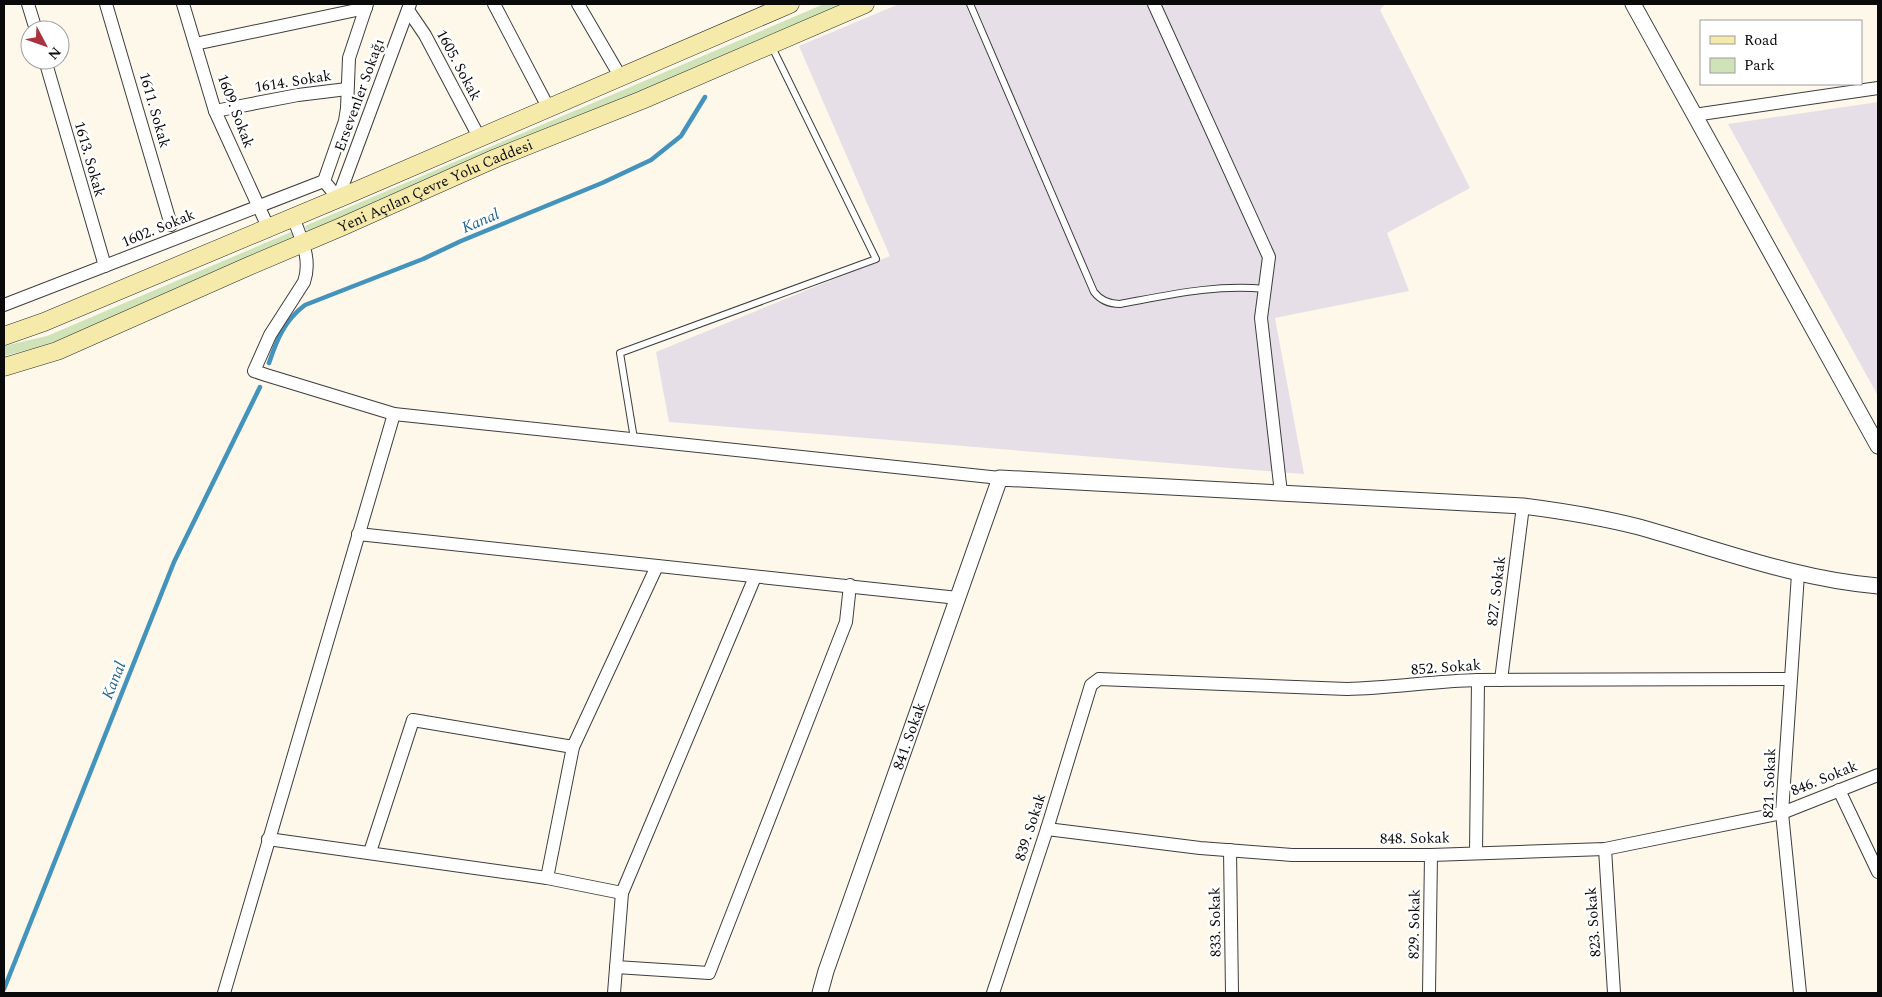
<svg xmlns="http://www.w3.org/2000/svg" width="1882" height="997" font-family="Spectral,serif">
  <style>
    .industrial { fill: #e7dfe8 }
    .green { fill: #d0e3b8 }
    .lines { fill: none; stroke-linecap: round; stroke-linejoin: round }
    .stream { stroke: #4393bd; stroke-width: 4.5 }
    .service-casing { stroke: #3d3d3d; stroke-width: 8 }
    .minor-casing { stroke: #3d3d3d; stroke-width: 14 }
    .tertiary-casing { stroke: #3d3d3d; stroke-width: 17 }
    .secondary-casing { stroke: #2c2c2c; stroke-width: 19 }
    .service { stroke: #fff; stroke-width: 6 }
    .minor { stroke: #fff; stroke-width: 12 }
    .tertiary { stroke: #fff; stroke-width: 15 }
    .secondary { stroke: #f6eaab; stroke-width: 18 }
    .labels { text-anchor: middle; stroke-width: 5; stroke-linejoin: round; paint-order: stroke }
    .street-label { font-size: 15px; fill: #0a0a0a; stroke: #fff }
    .water-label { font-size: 16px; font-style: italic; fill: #22648d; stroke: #fff }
  </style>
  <rect width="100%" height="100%" fill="#fdf8ea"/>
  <g class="industrial">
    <path d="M 899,4 L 1385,4 L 1380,10 L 1470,188 L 1387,233 L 1409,291 L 1275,318 L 1304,474 L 669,422 L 656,352 L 890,256 L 799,46 Z"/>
    <path d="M 1878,102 L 1878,396 L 1728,124 Z"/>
  </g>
  <g class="green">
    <path d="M 824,4 L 844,4 L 308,234 L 305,226 Z"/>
    <path d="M 291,232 L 295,240 L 76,334 L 39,347 L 4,356 L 4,346 L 47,336 Z"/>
  </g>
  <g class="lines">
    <g class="stream">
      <path d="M 269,363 C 277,339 285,320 305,305 L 423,259 L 461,241 L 602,183 L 651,160 L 681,136 L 705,97"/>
      <path d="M 4,989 L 174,562 L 260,387"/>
    </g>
    <g class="service-casing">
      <g id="service">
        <path d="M 970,4 L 1094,292 C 1101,301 1109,304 1120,304 C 1169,295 1216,284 1265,289"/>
        <path d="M 634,439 L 620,353 L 876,259 L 771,45"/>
      </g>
    </g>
    <g class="minor-casing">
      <g id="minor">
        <path d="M 28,4 L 36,30"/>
        <path d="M 106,4 L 171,225"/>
        <path d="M 183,4 L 215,111 L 268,227"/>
        <path d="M 494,4 L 548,107"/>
        <path d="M 578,4 L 620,76"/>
        <path d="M 1154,4 L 1269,257 L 1261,318 L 1281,493"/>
        <path d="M 408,10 L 425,35 L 479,137"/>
        <path d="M 195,44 L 366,8"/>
        <path d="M 45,60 L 105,266"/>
        <path d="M 215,111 L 298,95 L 347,89"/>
        <path d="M 1694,115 L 1878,88"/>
        <path d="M 338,198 L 410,4"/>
        <path d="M 338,198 L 324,181 L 345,121 L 347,108 L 349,58 L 367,4"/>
        <path d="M 293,217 C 301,239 312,259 304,282 L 270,335 L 254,371 L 266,375 L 394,414 L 1000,478"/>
        <path d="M 4,305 L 324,181"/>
        <path d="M 358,534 L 958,598"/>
        <path d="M 1798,574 L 1782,813 L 1800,993"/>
        <path d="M 1501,680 L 1523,506"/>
        <path d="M 1839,790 L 1878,872"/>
        <path d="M 1047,829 L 1200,848 L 1292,855 L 1431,855 L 1605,849 L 1782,813 L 1878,775"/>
        <path d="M 268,839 L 547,878 L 622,893"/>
        <path d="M 1605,849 L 1614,993"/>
        <path d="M 1230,850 L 1232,993"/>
        <path d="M 370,852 L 413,720 L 573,747"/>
        <path d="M 1476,853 L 1478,680"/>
        <path d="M 547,878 L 573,747 L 657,566"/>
        <path d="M 616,967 L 709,973 L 846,622 L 850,585"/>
        <path d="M 224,993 L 394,414"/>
        <path d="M 614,993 L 622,893 L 755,577"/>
        <path d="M 993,993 L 1047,829 L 1091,685 L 1099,679 L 1347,689 C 1391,688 1434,681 1478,680 L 1790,679"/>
        <path d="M 1429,993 L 1431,855"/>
      </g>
    </g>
    <g class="tertiary-casing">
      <g id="tertiary">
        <path d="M 1633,4 L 1878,446"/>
        <path id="s1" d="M 820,993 L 826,971 L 1000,478 L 1523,506 C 1562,511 1600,517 1639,527 C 1718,549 1795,579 1878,586"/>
      </g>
    </g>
    <g class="secondary-casing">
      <g id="secondary">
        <path d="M 4,336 L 44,322 L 349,194 L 790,4"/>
        <path id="s2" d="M 4,367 L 57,351 L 249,266 L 341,227 L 496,158 L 642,100 L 865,4"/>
      </g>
    </g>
    <use href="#service" class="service"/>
    <use href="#minor" class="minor"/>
    <use href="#tertiary" class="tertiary"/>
    <use href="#secondary" class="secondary"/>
  </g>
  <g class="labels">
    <g class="street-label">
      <text transform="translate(459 65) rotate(62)" y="5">1605. Sokak</text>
      <text transform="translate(293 81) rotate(-9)" y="5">1614. Sokak</text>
      <text transform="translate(359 95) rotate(-70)" y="5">Ersevenler Sokağı</text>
      <text transform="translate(155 110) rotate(74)" y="5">1611. Sokak</text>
      <text transform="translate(236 111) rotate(69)" y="5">1609. Sokak</text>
      <text transform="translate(90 159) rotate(74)" y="5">1613. Sokak</text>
      <text dy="5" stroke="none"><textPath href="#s2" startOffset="468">Yeni Açılan Çevre Yolu Caddesi</textPath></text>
      <text transform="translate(158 228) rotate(-22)" y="5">1602. Sokak</text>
      <text transform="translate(1496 591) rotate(-83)" y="5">827. Sokak</text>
      <text transform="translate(1446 667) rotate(-4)" y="5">852. Sokak</text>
      <text dy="5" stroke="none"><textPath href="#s1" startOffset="272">841. Sokak</textPath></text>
      <text transform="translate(1824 778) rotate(-22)" y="5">846. Sokak</text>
      <text transform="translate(1769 783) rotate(-88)" y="5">821. Sokak</text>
      <text transform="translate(1030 827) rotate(-72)" y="5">839. Sokak</text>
      <text transform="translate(1415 838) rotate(-1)" y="5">848. Sokak</text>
      <text transform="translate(1215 922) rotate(-91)" y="5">833. Sokak</text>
      <text transform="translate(1593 922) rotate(-94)" y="5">823. Sokak</text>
      <text transform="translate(1414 924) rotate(-89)" y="5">829. Sokak</text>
    </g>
    <g class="water-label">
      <text transform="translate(480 220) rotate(-23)" y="6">Kanal</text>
      <text transform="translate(113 680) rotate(-68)" y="6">Kanal</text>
    </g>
  </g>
  <rect width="1882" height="997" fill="none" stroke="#0a0a0a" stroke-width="10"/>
  <rect x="1700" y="20" width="162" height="65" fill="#ffffff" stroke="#9d9d9d"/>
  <rect x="1710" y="36" width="25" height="8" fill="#f6eaab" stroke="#9d9d9d"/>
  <text x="1744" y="45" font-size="15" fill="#0a0a0a">Road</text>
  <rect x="1710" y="58" width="25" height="15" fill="#d0e3b8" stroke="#9d9d9d"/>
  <text x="1744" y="70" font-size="15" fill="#0a0a0a">Park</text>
  <g transform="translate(45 45) rotate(131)"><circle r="24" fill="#ffffff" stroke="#9d9d9d"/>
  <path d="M0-4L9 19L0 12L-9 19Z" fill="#aa323e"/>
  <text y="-8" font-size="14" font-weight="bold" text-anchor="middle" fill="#0a0a0a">N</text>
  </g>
</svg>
